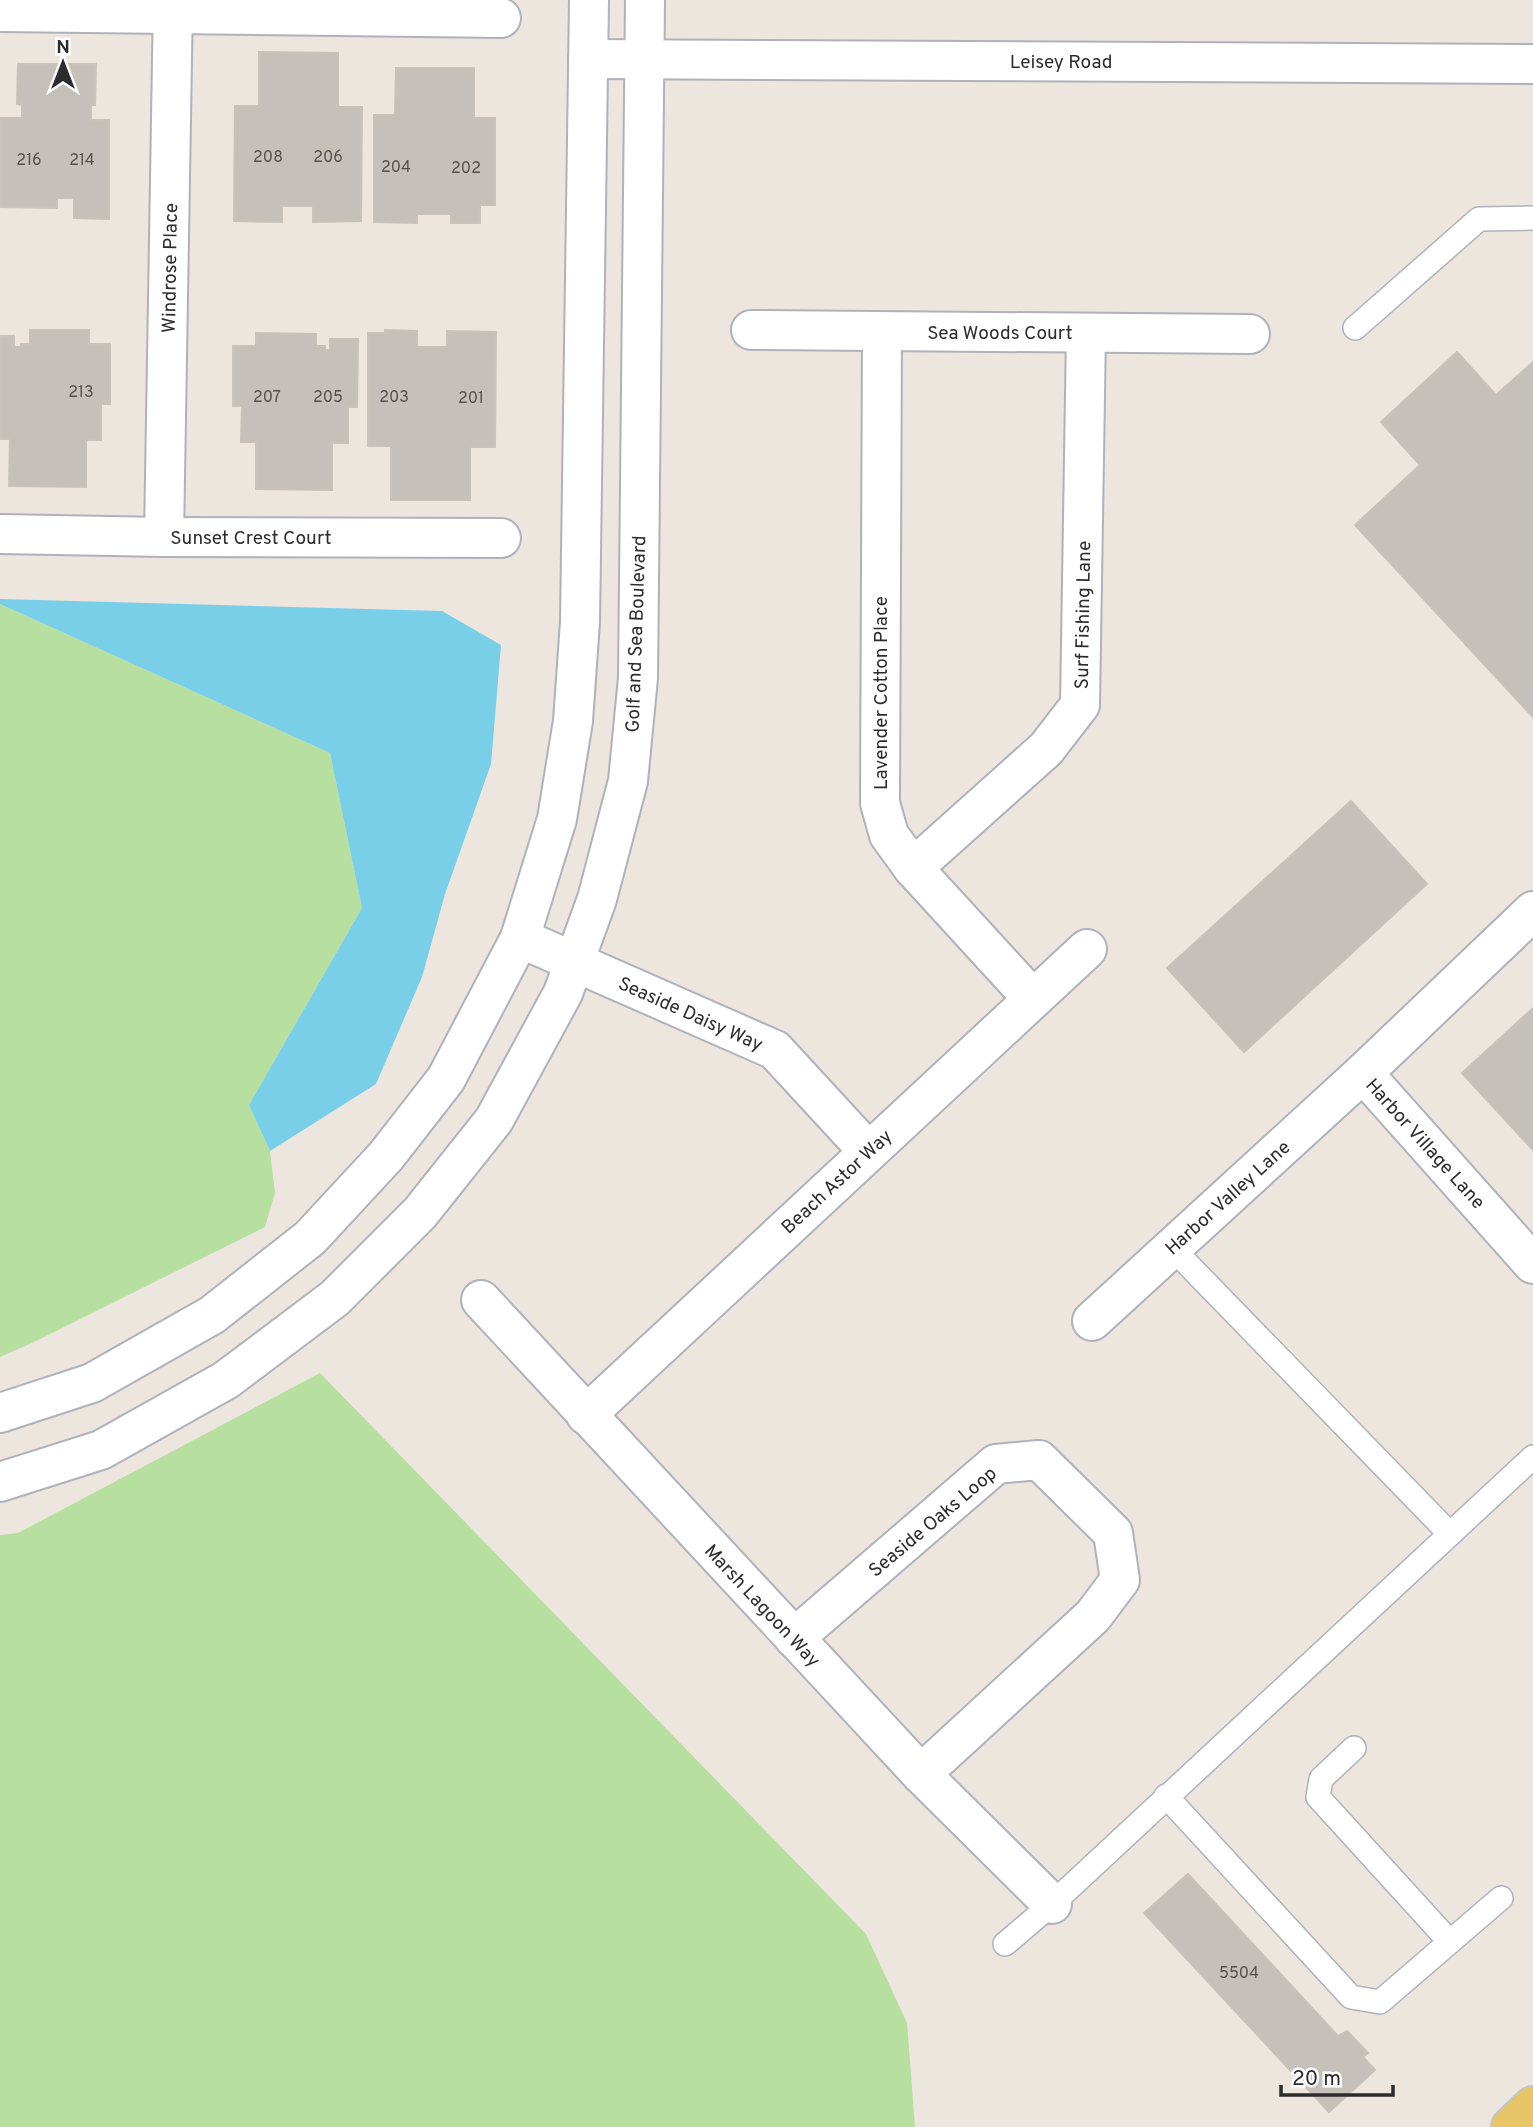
<svg xmlns="http://www.w3.org/2000/svg" width="1533" height="2127" font-family="Overpass,sans-serif">
  <style>
    .green { fill: #b7df9f }
    .water { fill: #79cee8 }
    .building { fill: #c5c1ba; stroke: #c8c2b8; stroke-width: 2 }
    .lines { fill: none; stroke-linecap: round; stroke-linejoin: round }
    .service-casing { stroke: #afb1bb; stroke-width: 26 }
    .minor-casing { stroke: #afb1bb; stroke-width: 42 }
    .tertiary-casing { stroke: #afb1bb; stroke-width: 42 }
    .primary-casing { stroke: #c4c4c4; stroke-width: 42 }
    .service { stroke: #fff; stroke-width: 23 }
    .minor { stroke: #fff; stroke-width: 38 }
    .tertiary { stroke: #fff; stroke-width: 38 }
    .primary { stroke: #e8c668; stroke-width: 38 }
    .labels { text-anchor: middle; stroke-width: 6; stroke-linejoin: round; paint-order: stroke }
    .number-label { font-size: 16px; fill: #525150 }
    .street-label { font-size: 19px; fill: #2c2c2c; stroke: #fff }
  </style>
  <rect width="100%" height="100%" fill="#ece6df"/>
  <g class="green">
    <path d="M 0,604 L 330,753 L 362,908 L 249,1105 L 270,1151 L 275,1193 L 265,1227 L 34,1342 L 0,1357 Z"/>
    <path d="M 320,1373 L 866,1934 L 907,2023 L 915,2127 L 0,2127 L 0,1535 L 18,1533 Z"/>
  </g>
  <path class="water" d="M 0,599 L 442,611 L 501,645 L 491,764 L 445,894 L 422,977 L 376,1084 L 270,1151 L 249,1105 L 362,908 L 330,753 L 0,604 Z"/>
  <g class="building">
    <path d="M 259,52 L 338,53 L 338,107 L 362,107 L 361,221 L 313,222 L 313,206 L 282,206 L 282,222 L 234,221 L 235,106 L 259,106 Z"/>
    <path d="M 18,64 L 96,64 L 95,105 L 91,105 L 91,120 L 109,120 L 109,219 L 74,218 L 74,198 L 57,198 L 57,208 L 1,207 L 1,118 L 22,118 L 22,105 L 17,104 Z"/>
    <path d="M 396,68 L 474,68 L 474,118 L 495,118 L 495,205 L 480,205 L 480,223 L 451,223 L 451,214 L 417,214 L 417,223 L 374,222 L 374,115 L 395,115 Z"/>
    <path d="M 30,330 L 89,330 L 89,344 L 110,344 L 110,404 L 101,404 L 101,440 L 86,440 L 86,487 L 9,486 L 10,439 L 0,439 L 0,336 L 14,336 L 14,347 L 21,347 L 21,344 L 30,344 Z"/>
    <path d="M 385,330 L 417,331 L 417,347 L 447,347 L 447,331 L 496,332 L 495,447 L 470,447 L 470,500 L 391,500 L 391,446 L 368,446 L 368,333 L 385,333 Z"/>
    <path d="M 256,333 L 316,334 L 316,346 L 325,346 L 325,350 L 330,350 L 330,339 L 358,339 L 357,407 L 348,407 L 348,443 L 332,443 L 332,490 L 256,489 L 256,442 L 241,442 L 242,406 L 233,406 L 233,346 L 256,346 Z"/>
    <path d="M 1457,352 L 1496,395 L 1533,362 L 1533,717 L 1355,525 L 1420,465 L 1381,422 Z"/>
    <path d="M 1351,801 L 1427,884 L 1244,1052 L 1167,968 Z"/>
    <path d="M 1533,1008 L 1533,1150 L 1462,1073 Z"/>
    <path d="M 1188,1874 L 1338,2036 L 1347,2031 L 1368,2053 L 1363,2057 L 1375,2070 L 1329,2112 L 1144,1913 Z"/>
  </g>
  <g class="lines">
    <g class="service-casing">
      <g id="service">
        <path d="M 1355,328 L 1479,219 L 1533,218"/>
        <path d="M 1172,1248 L 1450,1534"/>
        <path d="M 1354,1748 L 1321,1779 L 1318,1797 L 1450,1942"/>
        <path d="M 1166,1796 L 1351,1997 L 1380,2002 L 1501,1898"/>
        <path d="M 1005,1944 L 1052,1904 L 1533,1457"/>
      </g>
    </g>
    <g class="minor-casing">
      <g id="minor">
        <path d="M 0,12 L 501,18"/>
        <path d="M 751,330 L 1250,334"/>
        <path d="M 882,332 L 880,803 L 889,835 L 913,868 L 1033,999"/>
        <path d="M 0,534 L 164,537 L 501,538"/>
        <path d="M 164,537 L 173,0"/>
        <path d="M 913,868 L 1046,749 L 1080,705 L 1086,333"/>
        <path d="M 1533,911 L 1363,1073 L 1533,1264"/>
        <path d="M 520,938 L 775,1050 L 868,1151"/>
        <path d="M 481,1300 L 921,1774 L 1052,1904"/>
        <path d="M 1092,1321 L 1363,1073"/>
        <path d="M 586,1415 L 1087,949"/>
        <path d="M 794,1638 L 996,1464 L 1039,1460 L 1113,1533 L 1120,1580 L 1093,1616 L 921,1774"/>
      </g>
    </g>
    <g class="tertiary-casing">
      <g id="tertiary">
        <path d="M 588,59 L 1533,64"/>
        <path d="M 0,1413 L 92,1383 L 212,1315 L 310,1238 L 386,1156 L 446,1079 L 520,938 L 557,819 L 573,721 L 580,622 L 589,0"/>
        <path d="M 0,1482 L 101,1450 L 226,1380 L 335,1298 L 420,1213 L 494,1120 L 563,993 L 597,899 L 628,781 L 638,678 L 645,0"/>
      </g>
    </g>
    <g class="primary-casing">
      <path id="primary" d="M 1511,2127 L 1533,2106"/>
    </g>
    <use href="#service" class="service"/>
    <use href="#minor" class="minor"/>
    <use href="#tertiary" class="tertiary"/>
    <use href="#primary" class="primary"/>
  </g>
  <g class="labels">
    <g class="number-label">
      <text x="268" y="162">208</text>
      <text x="328" y="162">206</text>
      <text x="29" y="165">216</text>
      <text x="82" y="165">214</text>
      <text x="396" y="172">204</text>
      <text x="466" y="173">202</text>
      <text x="81" y="397">213</text>
      <text x="267" y="402">207</text>
      <text x="328" y="402">205</text>
      <text x="394" y="402">203</text>
      <text x="471" y="403">201</text>
      <text x="1239" y="1978">5504</text>
    </g>
    <g class="street-label">
      <text x="1061" y="68">Leisey Road</text>
      <text transform="translate(169 268) rotate(-89)" y="7">Windrose Place</text>
      <text x="1000" y="339">Sea Woods Court</text>
      <text x="251" y="544">Sunset Crest Court</text>
      <text transform="translate(1082 615) rotate(-89)" y="7">Surf Fishing Lane</text>
      <text transform="translate(635 634) rotate(-88)" y="7">Golf and Sea Boulevard</text>
      <text transform="translate(880 693) rotate(-90)" y="7">Lavender Cotton Place</text>
      <text transform="translate(691 1013) rotate(24)" y="7">Seaside Daisy Way</text>
      <text transform="translate(1426 1143) rotate(48)" y="7">Harbor Village Lane</text>
      <text transform="translate(836 1181) rotate(-43)" y="7">Beach Astor Way</text>
      <text transform="translate(1227 1197) rotate(-42)" y="7">Harbor Valley Lane</text>
      <text transform="translate(932 1521) rotate(-40)" y="7">Seaside Oaks Loop</text>
      <text transform="translate(763 1605) rotate(47)" y="7">Marsh Lagoon Way</text>
    </g>
  </g>
  <g transform="translate(63 63)" stroke="#ffffff" stroke-width="5" paint-order="stroke">
  <path d="M0-5L12 26L0 18L-12 26Z" fill="#2c2c2c"/>
  <text y="-10" font-size="19" font-weight="bold" text-anchor="middle" fill="#2c2c2c">N</text>
  </g>
  <path d="M1281 2085v10h112v-10" fill="none" stroke="#2c2c2c" stroke-width="3.5"/>
  <text x="1292" y="2085" font-size="21" fill="#2c2c2c" stroke="#ffffff" stroke-width="5" paint-order="stroke">20 m</text>
</svg>
